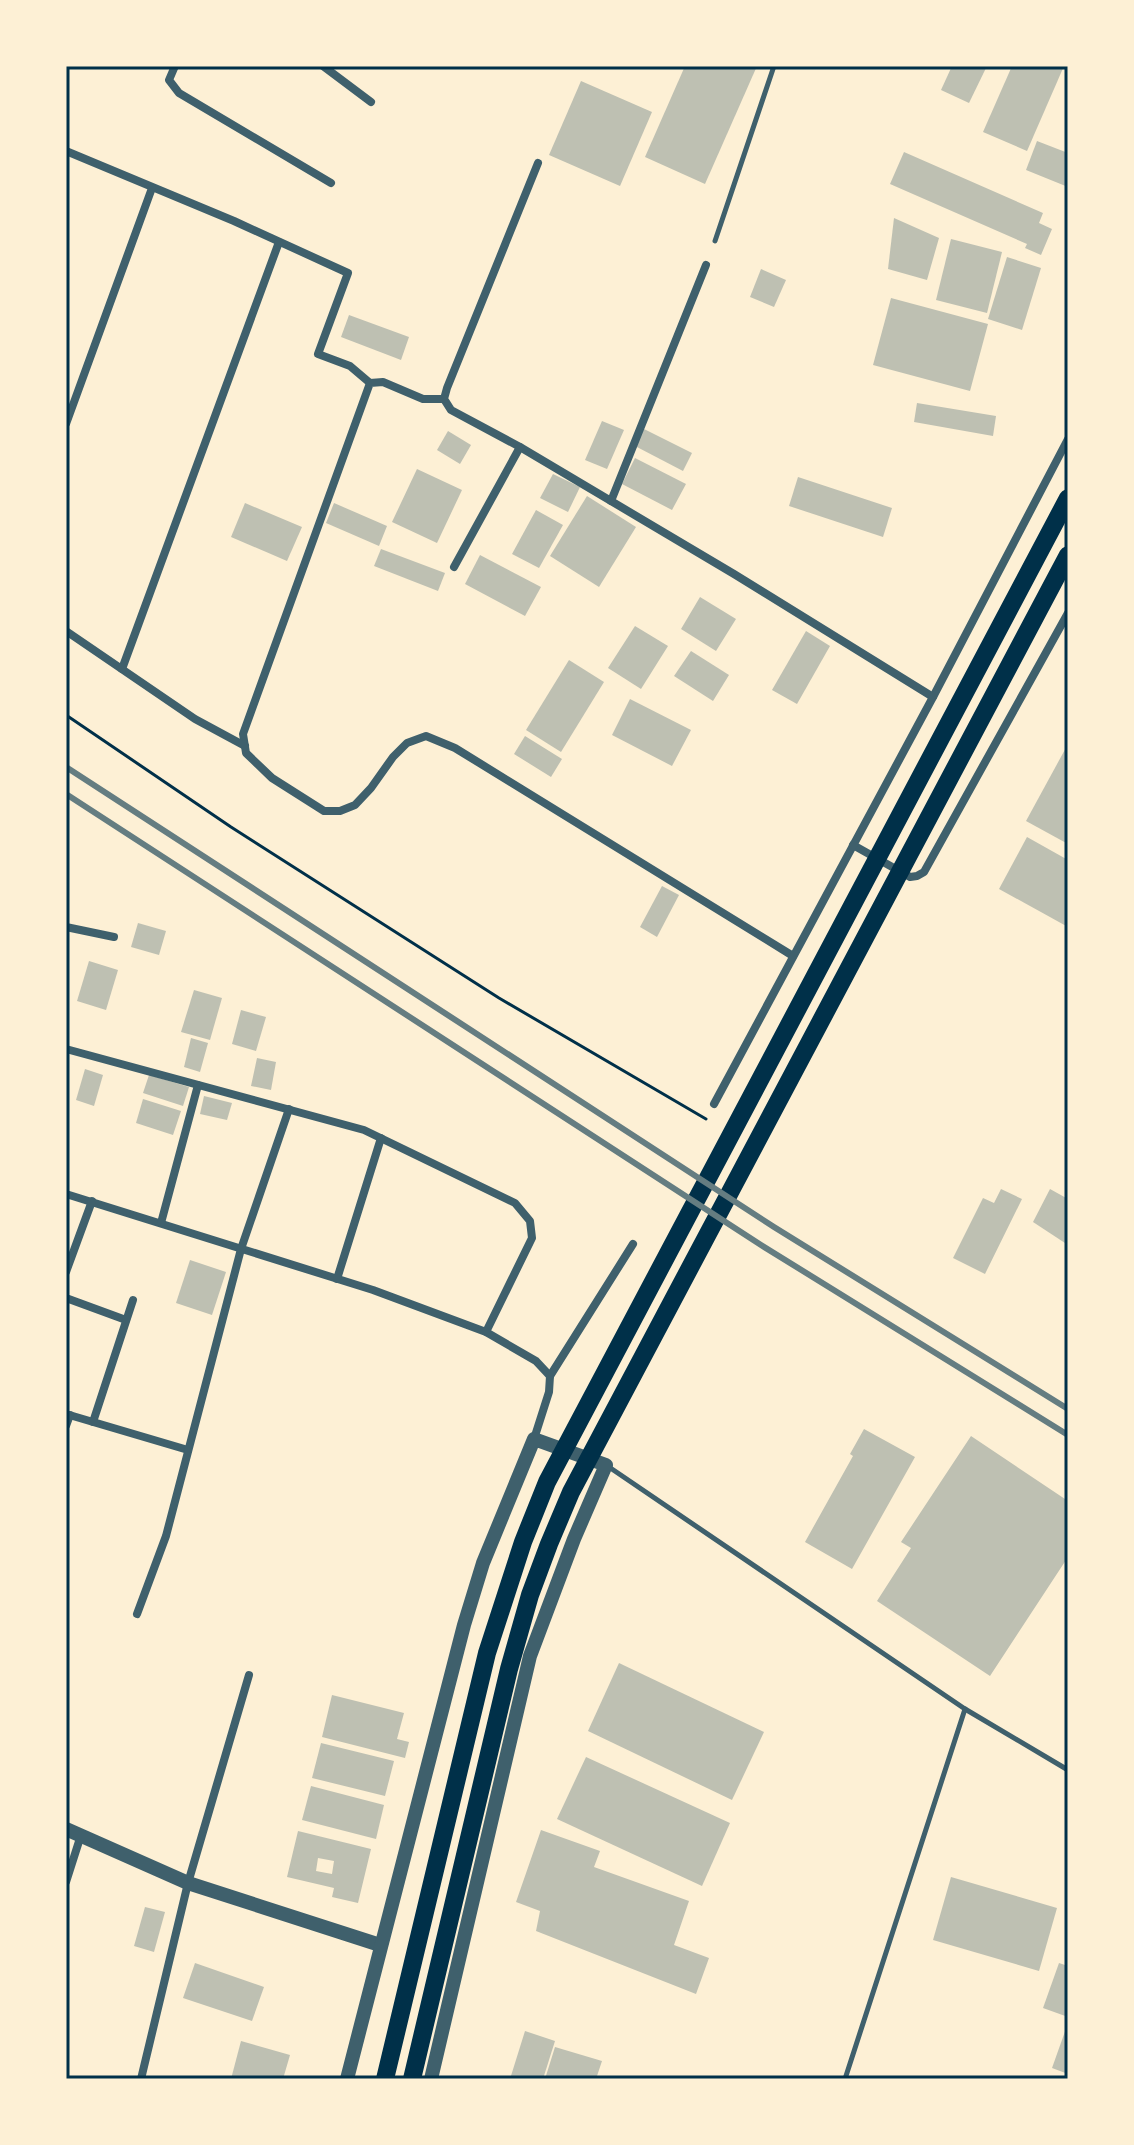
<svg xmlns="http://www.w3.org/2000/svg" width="1134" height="2145" font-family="Poppins,sans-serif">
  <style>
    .building { fill: #bec0b2; fill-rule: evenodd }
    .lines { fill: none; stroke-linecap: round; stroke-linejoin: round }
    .path { stroke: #003049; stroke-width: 3 }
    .service { stroke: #3f606c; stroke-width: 5 }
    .minor { stroke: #3f606c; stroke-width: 8 }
    .tertiary { stroke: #3f606c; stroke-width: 14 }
    .trunk { stroke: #003049; stroke-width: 18 }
    .rail { stroke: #657d81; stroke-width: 6 }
    .neatline { fill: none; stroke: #003049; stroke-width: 3 }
  </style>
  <rect width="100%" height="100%" fill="#fdf0d5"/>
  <g class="building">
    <path d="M 685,66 L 757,66 L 705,184 L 645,157 Z"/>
    <path d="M 952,66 L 981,66 L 986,68 L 969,103 L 941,90 Z"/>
    <path d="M 1012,66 L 1064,66 L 1027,151 L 983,132 Z"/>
    <path d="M 581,81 L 652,112 L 620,186 L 549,155 Z"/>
    <path d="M 1037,141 L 1068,153 L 1068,187 L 1026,170 Z"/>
    <path d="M 904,152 L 1043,213 L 1039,223 L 1052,229 L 1041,255 L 1025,248 L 1027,244 L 890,184 Z"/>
    <path d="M 894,218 L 939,238 L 927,280 L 888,269 Z"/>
    <path d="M 951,239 L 1002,252 L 987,313 L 936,300 Z"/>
    <path d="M 1007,257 L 1041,268 L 1022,330 L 988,319 Z"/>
    <path d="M 761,269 L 786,280 L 774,307 L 750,297 Z"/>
    <path d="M 891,298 L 988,324 L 970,391 L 873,365 Z"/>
    <path d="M 349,315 L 409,337 L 401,360 L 341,337 Z"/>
    <path d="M 917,403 L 996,416 L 993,436 L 914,422 Z"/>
    <path d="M 602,421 L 624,430 L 607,469 L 585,460 Z"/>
    <path d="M 644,429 L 692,453 L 683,471 L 635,446 Z"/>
    <path d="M 448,431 L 471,445 L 460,464 L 437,450 Z"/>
    <path d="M 635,458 L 686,484 L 672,510 L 622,484 Z"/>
    <path d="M 417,469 L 462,490 L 437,543 L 392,522 Z"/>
    <path d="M 553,474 L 580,487 L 568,512 L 540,498 Z"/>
    <path d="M 798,477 L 892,508 L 883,537 L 789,506 Z"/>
    <path d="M 587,496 L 636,527 L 599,587 L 550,556 Z"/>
    <path d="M 245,503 L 302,527 L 287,561 L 231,537 Z"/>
    <path d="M 334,503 L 387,526 L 379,546 L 326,523 Z"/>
    <path d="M 536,510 L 563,525 L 539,568 L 512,554 Z"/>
    <path d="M 381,549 L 445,573 L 438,591 L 374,566 Z"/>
    <path d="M 480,555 L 541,587 L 525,616 L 465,584 Z"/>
    <path d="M 700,597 L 736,619 L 716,651 L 681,629 Z"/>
    <path d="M 635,626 L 668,646 L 641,689 L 608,668 Z"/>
    <path d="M 806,631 L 830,646 L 797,704 L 772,690 Z"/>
    <path d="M 691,651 L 729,675 L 713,701 L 674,676 Z"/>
    <path d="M 569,660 L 604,682 L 561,752 L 526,730 Z"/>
    <path d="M 630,699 L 691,730 L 672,766 L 612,735 Z"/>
    <path d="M 525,736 L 562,759 L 551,777 L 514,754 Z"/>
    <path d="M 1068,744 L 1068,844 L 1026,821 Z"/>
    <path d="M 1027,837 L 1068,860 L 1068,927 L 999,889 Z"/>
    <path d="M 662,886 L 679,895 L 657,937 L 640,927 Z"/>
    <path d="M 138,923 L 166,931 L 159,955 L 131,947 Z"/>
    <path d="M 89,961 L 118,970 L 106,1010 L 77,1001 Z"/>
    <path d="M 194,990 L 222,998 L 210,1040 L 181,1032 Z"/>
    <path d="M 241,1010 L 266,1017 L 256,1051 L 232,1044 Z"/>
    <path d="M 191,1038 L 208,1043 L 200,1072 L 184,1067 Z"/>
    <path d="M 257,1058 L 276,1062 L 271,1090 L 251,1086 Z"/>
    <path d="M 85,1069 L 103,1075 L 94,1106 L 76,1100 Z"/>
    <path d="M 149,1075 L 189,1087 L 183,1106 L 143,1093 Z"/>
    <path d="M 204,1096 L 232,1103 L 227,1120 L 200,1114 Z"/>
    <path d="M 143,1099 L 181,1111 L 173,1135 L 136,1123 Z"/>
    <path d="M 1001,1189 L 1022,1199 L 985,1274 L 953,1258 L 983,1198 L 994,1203 Z"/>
    <path d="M 1050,1189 L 1068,1199 L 1068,1245 L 1033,1222 Z"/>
    <path d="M 190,1260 L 226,1272 L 212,1315 L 176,1303 Z"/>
    <path d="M 864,1429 L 915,1457 L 852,1569 L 805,1542 L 853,1456 L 850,1454 Z"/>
    <path d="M 971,1436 L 1068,1501 L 1068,1557 L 990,1676 L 877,1601 L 911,1548 L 901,1542 Z"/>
    <path d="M 619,1663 L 764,1732 L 732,1800 L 588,1731 Z"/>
    <path d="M 332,1695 L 404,1713 L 397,1739 L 409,1742 L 405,1758 L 322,1737 Z"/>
    <path d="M 321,1743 L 394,1761 L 385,1796 L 312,1778 Z"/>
    <path d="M 586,1757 L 730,1823 L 702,1886 L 557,1819 Z"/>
    <path d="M 311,1786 L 384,1805 L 376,1839 L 302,1820 Z"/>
    <path d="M 541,1830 L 600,1851 L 594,1867 L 689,1901 L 674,1945 L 709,1958 L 696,1994 L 536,1931 L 540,1911 L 516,1902 Z"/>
    <path d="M 298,1831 L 371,1849 L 358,1903 L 332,1897 L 334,1888 L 287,1877 ZM 318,1858 L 334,1861 L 332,1874 L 316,1871 Z"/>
    <path d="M 951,1877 L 1057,1908 L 1039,1971 L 933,1940 Z"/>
    <path d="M 145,1907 L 165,1912 L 154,1952 L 134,1946 Z"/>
    <path d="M 195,1963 L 264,1987 L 252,2021 L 183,1998 Z"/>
    <path d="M 1059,1963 L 1068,1966 L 1068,2017 L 1043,2008 Z"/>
    <path d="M 1068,2023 L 1068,2074 L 1052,2068 Z"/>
    <path d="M 525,2031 L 555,2041 L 543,2079 L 510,2079 Z"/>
    <path d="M 241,2041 L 290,2055 L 283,2079 L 231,2079 Z"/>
    <path d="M 555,2047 L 602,2061 L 596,2079 L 545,2079 Z"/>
  </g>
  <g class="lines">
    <path class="path" d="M 66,715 L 231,827 L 499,998 L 706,1119"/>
    <g class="service">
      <path d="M 715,241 L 774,66"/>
      <path d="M 606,1465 L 965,1709 L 1068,1770"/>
      <path d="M 845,2079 L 965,1709"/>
    </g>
    <g class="minor">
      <path d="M 175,66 L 169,80 L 179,93 L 331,183"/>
      <path d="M 323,66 L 371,102"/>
      <path d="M 66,151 L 234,221 L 348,273 L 318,354 L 350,366 L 370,383"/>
      <path d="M 538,163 L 447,388 L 444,399 L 451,410 L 520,447 L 734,574 L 933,697"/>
      <path d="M 444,399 L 423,399 L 383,382 L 370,383 L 243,734 L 246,753 L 272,778 L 324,811 L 340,811 L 355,805 L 371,788 L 393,757 L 407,743 L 426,736 L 455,748 L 793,956"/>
      <path d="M 66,424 L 152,188"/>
      <path d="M 611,501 L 706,265"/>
      <path d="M 454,567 L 520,447"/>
      <path d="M 66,631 L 195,719 L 245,746"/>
      <path d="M 122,669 L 279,242"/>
      <path d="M 853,845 L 910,877 L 917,876 L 924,872 L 1068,613"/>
      <path d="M 66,927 L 114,937"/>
      <path d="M 66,1049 L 364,1130 L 515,1203 L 530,1221 L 532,1238 L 486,1332"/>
      <path d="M 714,1104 L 933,697 L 1068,439"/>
      <path d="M 66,1194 L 373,1290 L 486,1332 L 536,1361 L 550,1376 L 549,1392 L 534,1439"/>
      <path d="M 161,1223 L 198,1085"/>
      <path d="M 66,1272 L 92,1201"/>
      <path d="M 337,1279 L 381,1138"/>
      <path d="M 66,1298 L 126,1320"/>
      <path d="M 550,1376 L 633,1244"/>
      <path d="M 66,1414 L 188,1450"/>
      <path d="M 93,1422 L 133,1300"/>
      <path d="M 66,1426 L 70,1415"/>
      <path d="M 137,1614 L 166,1536 L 241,1249 L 289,1109"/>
      <path d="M 66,1882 L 81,1835"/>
      <path d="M 141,2079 L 188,1883 L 249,1675"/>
    </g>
    <g class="tertiary">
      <path d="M 66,1829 L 188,1883 L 380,1945"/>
      <path d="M 347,2079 L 464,1625 L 483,1563 L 534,1439 L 606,1465 L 574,1539 L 530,1656 L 431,2079"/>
    </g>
    <g class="trunk">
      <path d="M 385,2079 L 487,1653 L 523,1542 L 547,1482 L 1068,498"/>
      <path d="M 412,2079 L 509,1669 L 530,1595 L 549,1544 L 571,1492 L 1068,555"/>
    </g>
    <g class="rail">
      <path d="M 66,767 L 774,1227 L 1068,1409"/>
      <path d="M 66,794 L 761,1245 L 1068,1435"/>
    </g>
  </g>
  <rect width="1134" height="2145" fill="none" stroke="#fdf0d5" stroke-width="136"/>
  <rect x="68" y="68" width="998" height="2009" class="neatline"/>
</svg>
